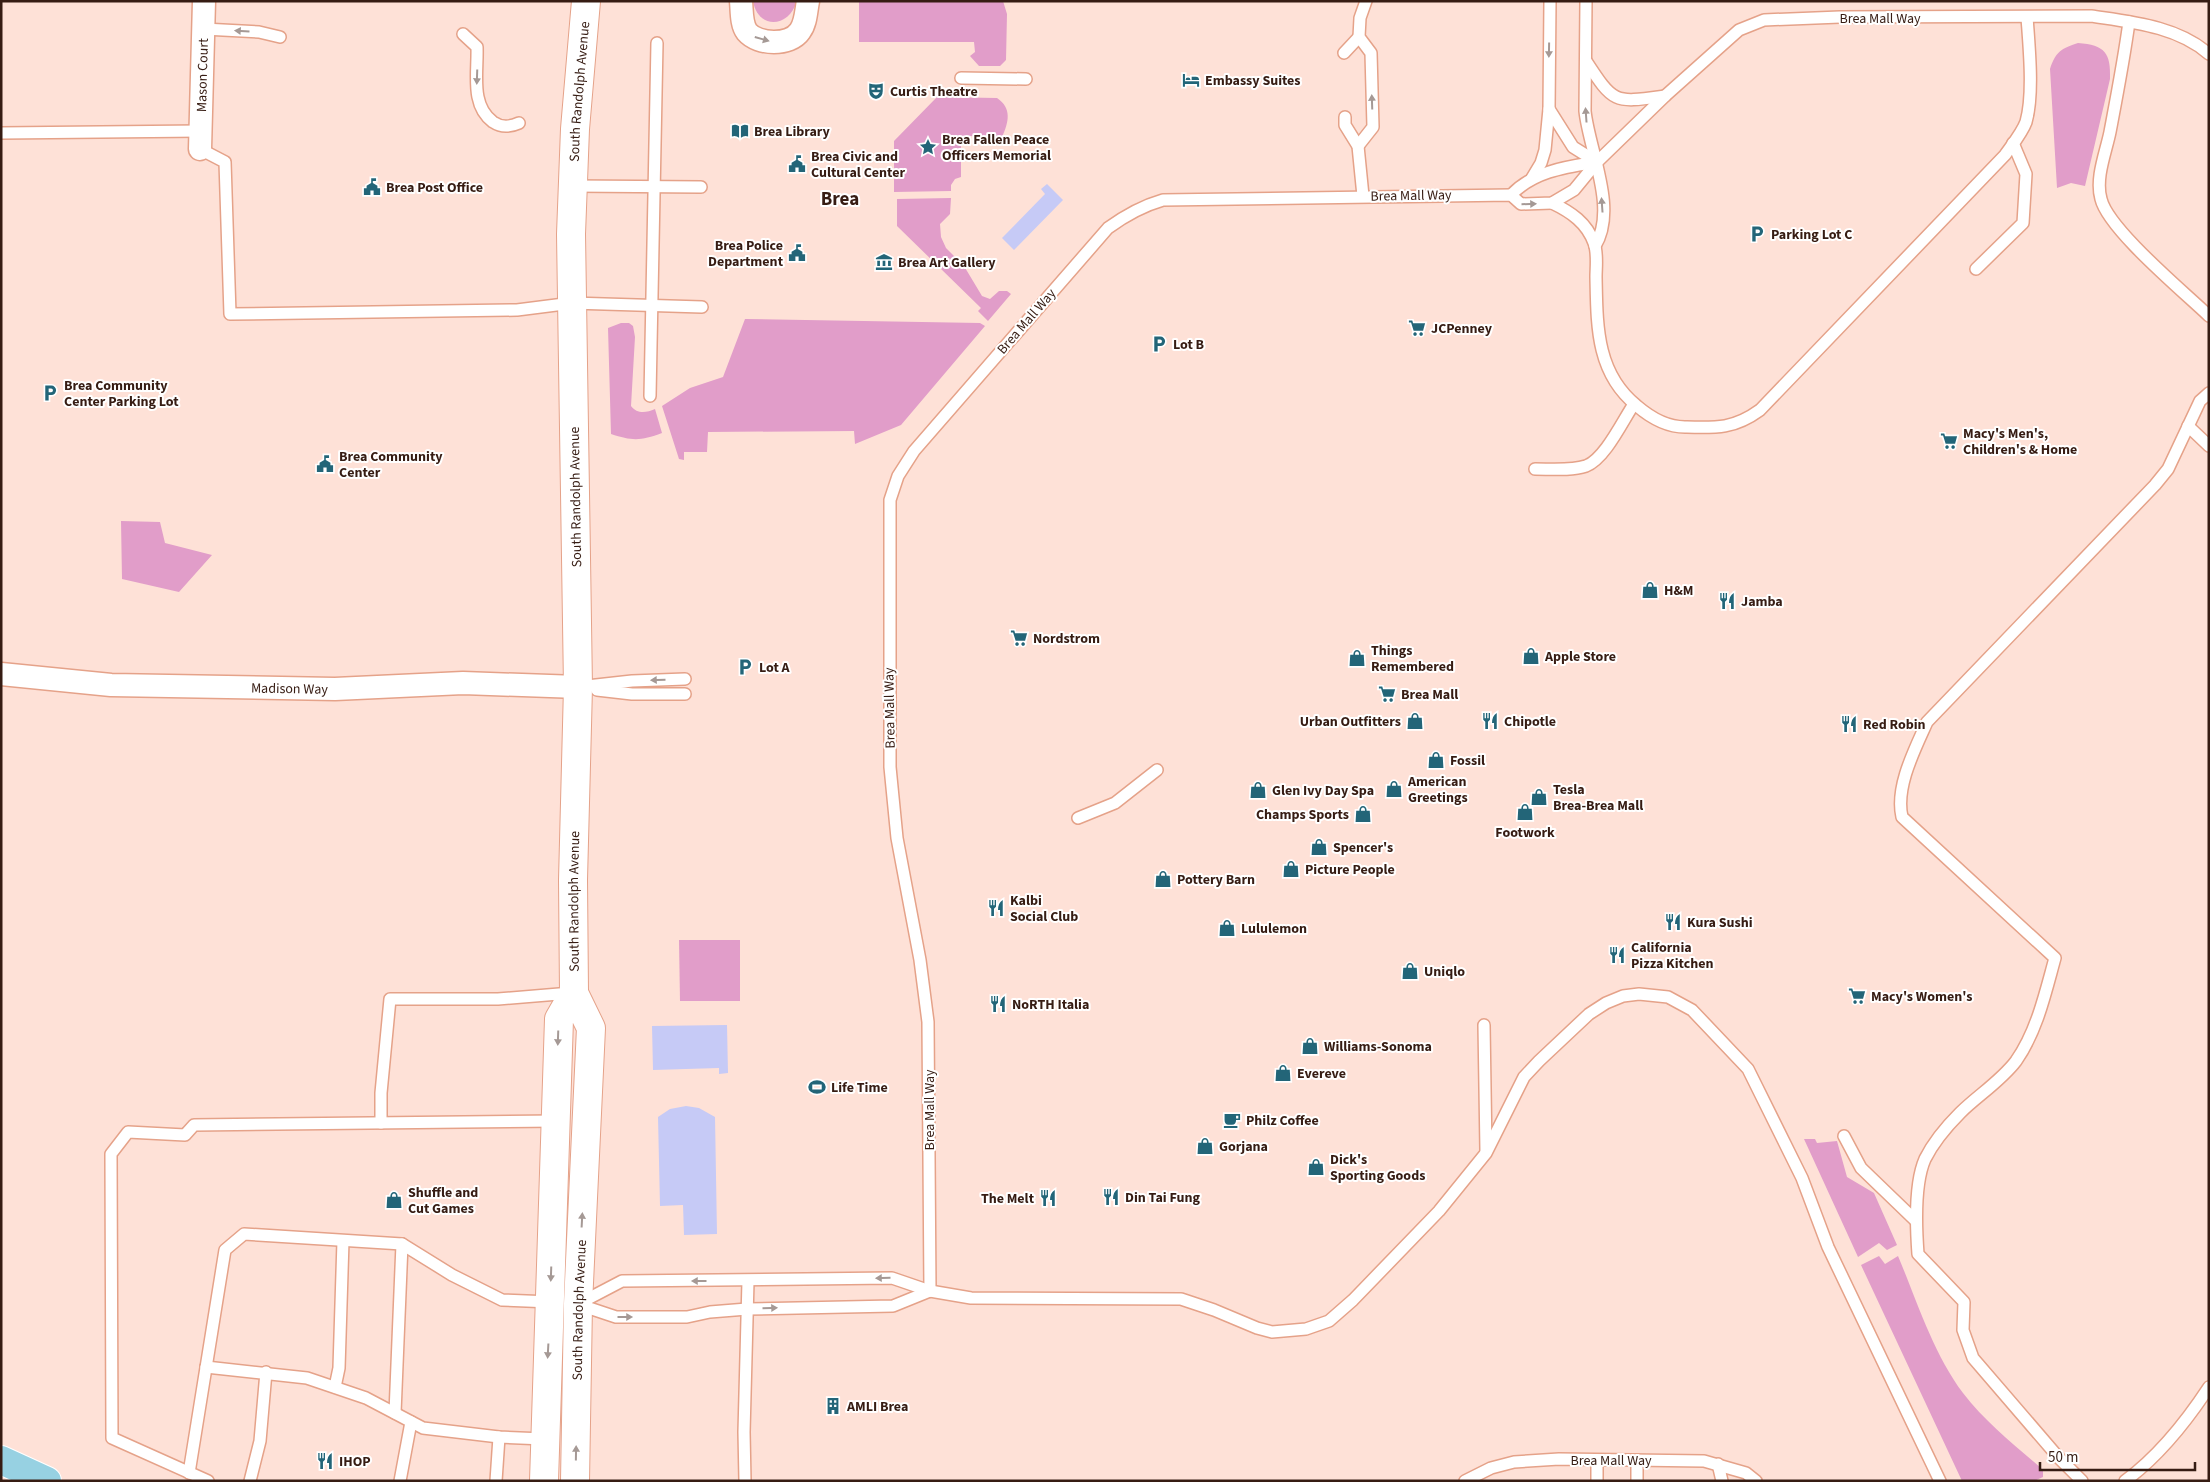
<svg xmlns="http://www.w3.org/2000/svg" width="2210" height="1482" font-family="'Source Sans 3',sans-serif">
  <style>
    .green { fill: #e19dc9 }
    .water { fill: #c6caf6 }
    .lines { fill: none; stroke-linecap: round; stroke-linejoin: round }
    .service-casing { stroke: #e5a289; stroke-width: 14 }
    .minor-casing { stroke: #e5a289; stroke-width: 25 }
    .tertiary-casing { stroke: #e5a289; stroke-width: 30 }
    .primary-casing { stroke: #fff; stroke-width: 30 }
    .service { stroke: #fff; stroke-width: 11 }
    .minor { stroke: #fff; stroke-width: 22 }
    .tertiary { stroke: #fff; stroke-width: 28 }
    .primary { stroke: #97d1e2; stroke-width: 28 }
    .oneway { fill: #a59995 }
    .labels { text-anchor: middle; stroke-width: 4; stroke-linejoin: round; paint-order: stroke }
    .street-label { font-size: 14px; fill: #361c13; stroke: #fff }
    .poi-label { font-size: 14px; font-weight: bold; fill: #361c13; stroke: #fff; text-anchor: start }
    .district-label { font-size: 19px; font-weight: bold; fill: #361c13; stroke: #fff }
  </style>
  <rect width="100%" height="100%" fill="#fee1d7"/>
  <g class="green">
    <path d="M 753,1 L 797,1 C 789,28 758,30 753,1 Z"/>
    <path d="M 859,1 L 1003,1 L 1007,14 L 1006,60 L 1000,66 L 979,66 L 970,56 L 975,52 L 974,42 L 859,42 Z"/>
    <path d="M 2078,43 C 2105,45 2111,53 2110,79 L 2085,186 L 2071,183 L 2057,188 L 2050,69 C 2056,51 2061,49 2078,43 Z"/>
    <path d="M 937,97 L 997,98 C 1012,108 1009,122 1002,137 L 970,136 L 961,139 L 961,177 L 955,179 L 951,185 L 951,191 L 894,192 L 894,141 Z"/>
    <path d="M 951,198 L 950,214 L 940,224 L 941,237 L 946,248 L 964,266 L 982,296 L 990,299 L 999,291 L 1007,291 L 1011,294 L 988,321 L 978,311 L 981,308 L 897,226 L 897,199 Z"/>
    <path d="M 745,319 L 980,323 L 985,326 L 901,425 L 855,444 L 854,431 L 708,432 L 707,452 L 684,452 L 684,460 L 679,459 L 662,406 L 690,388 L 723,377 Z"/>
    <path d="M 621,323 L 629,323 L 633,326 L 635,337 L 631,406 C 637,414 646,413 655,409 L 662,433 C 641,441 632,441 611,434 L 608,328 Z"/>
    <path d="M 121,521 L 160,522 L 165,543 L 212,555 L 179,592 L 122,579 Z"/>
    <path d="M 679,940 L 740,940 L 740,1001 L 680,1001 Z"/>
    <path d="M 1804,1139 L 1815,1139 L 1817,1143 L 1837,1141 L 1847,1177 L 1874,1193 L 1897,1245 L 1887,1250 L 1879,1243 L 1858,1257 Z"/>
    <path d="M 1879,1256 L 1885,1264 L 1898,1256 C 1917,1301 1933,1353 1963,1393 C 1985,1422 2016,1446 2043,1470 L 2043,1477 L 2034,1481 L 1962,1481 L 1861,1265 Z"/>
  </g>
  <g class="water">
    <path d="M 1047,184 L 1063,200 L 1014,250 L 1002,238 L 1045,194 L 1041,189 Z"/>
    <path d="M 727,1025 L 728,1073 L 719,1074 L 719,1068 L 653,1070 L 652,1026 Z"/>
    <path d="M 686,1106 L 699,1108 L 715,1117 L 717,1234 L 684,1235 L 683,1205 L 660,1206 L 658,1117 L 670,1109 Z"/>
  </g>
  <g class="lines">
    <g class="service-casing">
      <g id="service">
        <path d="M 1586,1 L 1585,111 C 1589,150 1618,209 1595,246"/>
        <path d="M 2129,22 C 2124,59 2117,95 2110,132 C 2106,152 2095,178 2101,199 C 2108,229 2184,292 2209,316"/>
        <path d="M 204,29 L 259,32 L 280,37"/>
        <path d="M 463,34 L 477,47 C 478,73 470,105 493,122 C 502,128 510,127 519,123"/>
        <path d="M 1344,53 L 1359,37"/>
        <path d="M 1586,61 C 1614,104 1614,103 1665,96"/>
        <path d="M 961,78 L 1026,79"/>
        <path d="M 1549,109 L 1573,147 L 1597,162"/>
        <path d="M 1345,117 L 1345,125 L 1358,146 L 1363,196"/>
        <path d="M 1,133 L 201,131"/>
        <path d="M 1358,146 L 1373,127 L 1371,53 L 1359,37 L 1360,18 L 1366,1"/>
        <path d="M 200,149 L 225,162 L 230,314 L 517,310 L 572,303 L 702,307"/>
        <path d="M 1532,178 L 1541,163 L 1545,150 L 1549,109 L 1550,1"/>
        <path d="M 573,186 L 701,187"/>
        <path d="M 1511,195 C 1534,171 1566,167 1597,162"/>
        <path d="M 1552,203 C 1571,212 1587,223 1594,243 C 1598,253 1596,267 1596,277 C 1597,326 1596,373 1637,406 C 1651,418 1666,427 1685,427 C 1716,428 1734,429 1760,410 L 2005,155 C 2012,145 2022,133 2026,122 C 2034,94 2029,46 2027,17"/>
        <path d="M 1976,269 L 2023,223 L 2026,174 L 2013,143"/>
        <path d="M 650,396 L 657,43"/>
        <path d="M 2188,426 L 2209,446"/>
        <path d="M 1535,469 C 1551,469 1571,471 1586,466 C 1605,459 1623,420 1634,404"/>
        <path d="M 578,687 L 632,681 L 685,679"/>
        <path d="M 597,690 L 632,694 L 685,694"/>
        <path d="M 1078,818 L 1115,803 L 1157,770"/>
        <path d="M 1484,1025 L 1486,1151"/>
        <path d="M 381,1123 L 381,1093 L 390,999 L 498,999 L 571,993"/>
        <path d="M 1844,1136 L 1861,1168 L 1916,1221"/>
        <path d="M 930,1291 L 928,1022 L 920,960 L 897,838 L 890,767 L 890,500 L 898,476 L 914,451 L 1108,228 C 1126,215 1142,206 1163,200 L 1511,195 L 1521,204 L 1552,203 L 1574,190 L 1597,162 L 1665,96 L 1739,30 L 1764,20 L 1840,17 L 2091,16 C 2131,22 2177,26 2209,54"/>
        <path d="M 580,1303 L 622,1281 L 892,1278 L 930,1291 L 971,1298 L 1181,1299 L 1214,1310 L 1257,1328 L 1272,1332 L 1306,1329 L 1329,1321 L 1353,1300 L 1439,1211 L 1486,1153 L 1524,1077 L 1539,1061 L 1589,1014 L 1606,1003 L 1623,996 L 1639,994 L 1668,997 L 1692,1010 L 1748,1069 L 1802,1178 L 1828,1247 L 1940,1481"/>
        <path d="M 577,1304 L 616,1317 L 687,1317 L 710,1312 L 747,1309 L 893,1306 L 930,1291"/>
        <path d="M 206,1367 L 307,1378 L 366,1398 L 423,1428 L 499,1437 L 544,1439"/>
        <path d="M 335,1387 L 339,1368 L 343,1241"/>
        <path d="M 395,1413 L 402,1244"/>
        <path d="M 1597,1460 L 1597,1481"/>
        <path d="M 1637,1460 L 1637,1481"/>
        <path d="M 1718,1464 L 1722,1481"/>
        <path d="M 189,1473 L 225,1250 L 244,1234 L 402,1244 L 452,1275 L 502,1300 L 551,1302"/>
        <path d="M 208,1481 L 112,1438 L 111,1154 L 128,1132 L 185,1135 L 194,1125 L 556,1121"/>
        <path d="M 250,1481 L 260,1441 L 266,1372"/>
        <path d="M 400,1481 L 411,1422"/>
        <path d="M 496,1481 L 499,1437"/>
        <path d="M 745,1481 L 744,1432 L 748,1281"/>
        <path d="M 1465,1481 L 1491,1468 L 1514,1462 L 1559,1459 L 1704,1461 L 1746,1473 L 1756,1481"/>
        <path d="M 2082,1481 L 2059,1458 L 1973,1358 L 1963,1330 L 1964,1302 L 1918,1254 C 1916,1227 1914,1184 1925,1159 C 1933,1143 1947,1126 1960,1113 C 1977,1096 2001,1081 2016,1061 C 2037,1031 2045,994 2055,958 L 1902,817 C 1895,787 1915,749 1927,722 L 2155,485 L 2168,469 L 2200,401 L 2209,393"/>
        <path d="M 2125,1481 C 2159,1456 2186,1422 2209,1387"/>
      </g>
    </g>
    <g class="minor-casing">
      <g id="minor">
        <path d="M 741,1 C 742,11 741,24 747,32 C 758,45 790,46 800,31 C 806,23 806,11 808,1"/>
        <path id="s1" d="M 200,149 L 204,1"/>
        <path id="s2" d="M 1,674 L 111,685 L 335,689 L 463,683 L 578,687"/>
      </g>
    </g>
    <g class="tertiary-casing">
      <g id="tertiary">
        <path d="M 544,1481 L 559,1019 L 574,993"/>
        <path id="s3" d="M 575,1481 L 578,1304 L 591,1028 L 574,993 L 573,880 L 578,687 L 571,234 L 575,129 L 586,1"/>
      </g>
    </g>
    <g class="primary-casing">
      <path id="primary" d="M 1,1460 L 47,1481"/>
    </g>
    <use href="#service" class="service"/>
    <use href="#minor" class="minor"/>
    <use href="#tertiary" class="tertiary"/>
    <use href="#primary" class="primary"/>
  </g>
  <defs><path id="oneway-solid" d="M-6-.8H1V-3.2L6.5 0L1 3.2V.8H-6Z" transform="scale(1.25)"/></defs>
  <g class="oneway">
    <use href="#oneway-solid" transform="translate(242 31) rotate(-176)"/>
    <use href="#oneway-solid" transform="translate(762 39) rotate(16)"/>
    <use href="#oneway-solid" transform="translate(1549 50) rotate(91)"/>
    <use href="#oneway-solid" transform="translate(477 77) rotate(92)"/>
    <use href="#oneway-solid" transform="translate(1372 102) rotate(-92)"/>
    <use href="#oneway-solid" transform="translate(1586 115) rotate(-94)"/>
    <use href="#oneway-solid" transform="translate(1529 204) rotate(-2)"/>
    <use href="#oneway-solid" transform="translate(1602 205) rotate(-94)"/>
    <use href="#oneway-solid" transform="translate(658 680) rotate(178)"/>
    <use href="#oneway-solid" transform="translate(558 1038) rotate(92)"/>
    <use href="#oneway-solid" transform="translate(582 1220) rotate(-87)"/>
    <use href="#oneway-solid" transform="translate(551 1274) rotate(92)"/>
    <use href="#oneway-solid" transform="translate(883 1278) rotate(179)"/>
    <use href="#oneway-solid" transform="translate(699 1281) rotate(180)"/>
    <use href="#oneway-solid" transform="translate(770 1308) rotate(-2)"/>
    <use href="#oneway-solid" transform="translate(625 1317)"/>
    <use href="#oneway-solid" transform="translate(548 1351) rotate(93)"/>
    <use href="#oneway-solid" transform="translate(576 1453) rotate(-89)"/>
  </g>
  <defs>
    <g id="hotel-bare" transform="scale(1.35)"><path d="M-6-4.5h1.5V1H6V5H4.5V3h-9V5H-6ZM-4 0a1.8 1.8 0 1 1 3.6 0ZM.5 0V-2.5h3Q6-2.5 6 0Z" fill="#236578" stroke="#fff" stroke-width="2.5" paint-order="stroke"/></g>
    <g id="theatre-bare" transform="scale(1.35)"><path d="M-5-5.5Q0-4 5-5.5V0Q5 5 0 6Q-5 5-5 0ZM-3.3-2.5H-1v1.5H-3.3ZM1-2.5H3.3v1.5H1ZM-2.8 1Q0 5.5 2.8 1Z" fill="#236578" stroke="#fff" stroke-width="2.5" paint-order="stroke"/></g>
    <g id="library-bare" transform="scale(1.35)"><path d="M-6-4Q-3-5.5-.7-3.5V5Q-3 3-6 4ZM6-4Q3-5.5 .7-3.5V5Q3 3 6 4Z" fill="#236578" stroke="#fff" stroke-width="2.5" paint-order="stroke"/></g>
    <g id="sight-bare" transform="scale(1.35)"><path d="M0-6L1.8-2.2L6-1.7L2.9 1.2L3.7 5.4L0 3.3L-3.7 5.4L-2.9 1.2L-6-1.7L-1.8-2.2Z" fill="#236578" stroke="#fff" stroke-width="2.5" paint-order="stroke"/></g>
    <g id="civic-bare" transform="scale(1.35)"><path d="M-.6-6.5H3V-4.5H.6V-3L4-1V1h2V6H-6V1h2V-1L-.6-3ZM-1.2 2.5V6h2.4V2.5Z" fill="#236578" stroke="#fff" stroke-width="2.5" paint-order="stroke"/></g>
    <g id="parking-bare" transform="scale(1.35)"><path d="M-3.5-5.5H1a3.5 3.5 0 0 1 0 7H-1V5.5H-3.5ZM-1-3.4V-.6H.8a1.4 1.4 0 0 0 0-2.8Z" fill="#236578" stroke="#fff" stroke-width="2.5" paint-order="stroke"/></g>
    <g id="museum-bare" transform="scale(1.35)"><path d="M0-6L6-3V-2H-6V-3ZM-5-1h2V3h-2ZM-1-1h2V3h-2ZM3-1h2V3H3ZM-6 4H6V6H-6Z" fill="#236578" stroke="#fff" stroke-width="2.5" paint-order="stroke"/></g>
    <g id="supermarket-bare" transform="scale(1.35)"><path d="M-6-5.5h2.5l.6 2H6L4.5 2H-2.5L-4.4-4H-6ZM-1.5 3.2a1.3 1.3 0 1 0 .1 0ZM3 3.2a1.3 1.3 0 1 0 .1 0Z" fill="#236578" stroke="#fff" stroke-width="2.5" paint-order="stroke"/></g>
    <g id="shop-bare" transform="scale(1.35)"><path d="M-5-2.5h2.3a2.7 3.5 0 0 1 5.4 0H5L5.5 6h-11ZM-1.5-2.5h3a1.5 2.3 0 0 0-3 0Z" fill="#236578" stroke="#fff" stroke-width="2.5" paint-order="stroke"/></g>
    <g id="restaurant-bare" transform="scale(1.35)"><path d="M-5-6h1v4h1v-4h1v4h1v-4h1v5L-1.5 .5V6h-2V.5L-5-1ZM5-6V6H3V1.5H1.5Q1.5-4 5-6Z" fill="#236578" stroke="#fff" stroke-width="2.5" paint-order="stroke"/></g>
    <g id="stadium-bare" transform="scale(1.35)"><path d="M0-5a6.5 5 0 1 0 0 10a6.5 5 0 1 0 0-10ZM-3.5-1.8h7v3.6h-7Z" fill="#236578" stroke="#fff" stroke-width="2.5" paint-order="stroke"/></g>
    <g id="cafe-bare" transform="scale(1.35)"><path d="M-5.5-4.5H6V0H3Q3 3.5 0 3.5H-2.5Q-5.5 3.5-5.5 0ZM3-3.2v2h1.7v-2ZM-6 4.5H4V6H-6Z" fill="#236578" stroke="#fff" stroke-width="2.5" paint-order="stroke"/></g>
    <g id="building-bare" transform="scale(1.35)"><path d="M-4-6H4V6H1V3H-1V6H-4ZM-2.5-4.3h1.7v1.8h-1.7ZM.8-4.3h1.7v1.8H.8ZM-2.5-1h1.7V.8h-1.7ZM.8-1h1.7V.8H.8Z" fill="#236578" stroke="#fff" stroke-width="2.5" paint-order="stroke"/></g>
  </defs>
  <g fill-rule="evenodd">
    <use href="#hotel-bare" x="1191" y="80"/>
    <use href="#theatre-bare" x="876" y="91"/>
    <use href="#library-bare" x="740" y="131"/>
    <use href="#sight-bare" x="928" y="147"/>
    <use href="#civic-bare" x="797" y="164"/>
    <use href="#civic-bare" x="372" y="187"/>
    <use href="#parking-bare" x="1757" y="234"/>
    <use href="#civic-bare" x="797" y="253"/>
    <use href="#museum-bare" x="884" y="262"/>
    <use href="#supermarket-bare" x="1417" y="328"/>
    <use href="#parking-bare" x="1159" y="344"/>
    <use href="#parking-bare" x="50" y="393"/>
    <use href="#supermarket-bare" x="1949" y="441"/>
    <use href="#civic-bare" x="325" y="464"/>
    <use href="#shop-bare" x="1650" y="590"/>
    <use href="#restaurant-bare" x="1727" y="601"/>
    <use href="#supermarket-bare" x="1019" y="638"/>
    <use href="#shop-bare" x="1531" y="656"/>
    <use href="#shop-bare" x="1357" y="658"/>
    <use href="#parking-bare" x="745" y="667"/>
    <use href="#supermarket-bare" x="1387" y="694"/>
    <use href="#shop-bare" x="1415" y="721"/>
    <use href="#restaurant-bare" x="1490" y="721"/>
    <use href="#restaurant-bare" x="1849" y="724"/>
    <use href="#shop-bare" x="1436" y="760"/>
    <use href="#shop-bare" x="1394" y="789"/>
    <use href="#shop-bare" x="1258" y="790"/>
    <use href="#shop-bare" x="1539" y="797"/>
    <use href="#shop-bare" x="1525" y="812"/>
    <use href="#shop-bare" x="1363" y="814"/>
    <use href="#shop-bare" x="1319" y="847"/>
    <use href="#shop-bare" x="1291" y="869"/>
    <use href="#shop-bare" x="1163" y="879"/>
    <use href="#restaurant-bare" x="996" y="908"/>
    <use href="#restaurant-bare" x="1673" y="922"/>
    <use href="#shop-bare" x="1227" y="928"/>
    <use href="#restaurant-bare" x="1617" y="955"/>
    <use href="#shop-bare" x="1410" y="971"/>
    <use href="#supermarket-bare" x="1857" y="996"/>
    <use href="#restaurant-bare" x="998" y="1004"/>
    <use href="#shop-bare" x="1310" y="1046"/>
    <use href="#shop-bare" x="1283" y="1073"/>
    <use href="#stadium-bare" x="817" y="1087"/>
    <use href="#cafe-bare" x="1232" y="1120"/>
    <use href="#shop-bare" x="1205" y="1146"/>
    <use href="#shop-bare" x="1316" y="1167"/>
    <use href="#restaurant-bare" x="1111" y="1197"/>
    <use href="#restaurant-bare" x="1048" y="1198"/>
    <use href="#shop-bare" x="394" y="1200"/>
    <use href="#building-bare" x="833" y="1406"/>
    <use href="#restaurant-bare" x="325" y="1461"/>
  </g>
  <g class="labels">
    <g class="street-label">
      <text x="1880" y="23">Brea Mall Way</text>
      <text dy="5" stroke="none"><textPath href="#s1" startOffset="74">Mason Court</textPath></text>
      <text dy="5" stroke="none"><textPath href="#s3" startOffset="1394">South Randolph Avenue</textPath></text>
      <text transform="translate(1411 195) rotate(-1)" y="5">Brea Mall Way</text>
      <text transform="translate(1026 321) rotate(-49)" y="5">Brea Mall Way</text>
      <text transform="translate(575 497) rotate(-91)" y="5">South Randolph Avenue</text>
      <text dy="5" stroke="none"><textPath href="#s2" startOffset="289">Madison Way</textPath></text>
      <text transform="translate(889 708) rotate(-91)" y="5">Brea Mall Way</text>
      <text dy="5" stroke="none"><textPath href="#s3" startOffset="584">South Randolph Avenue</textPath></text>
      <text transform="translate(929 1110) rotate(-90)" y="5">Brea Mall Way</text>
      <text dy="5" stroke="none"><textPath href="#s3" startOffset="171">South Randolph Avenue</textPath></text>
      <text x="1611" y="1465">Brea Mall Way</text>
    </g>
    <g class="poi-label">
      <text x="1205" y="85">Embassy Suites</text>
      <text x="890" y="96">Curtis Theatre</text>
      <text x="754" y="136">Brea Library</text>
      <text x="942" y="144">Brea Fallen Peace<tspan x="942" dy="16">Officers Memorial</tspan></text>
      <text x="811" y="161">Brea Civic and<tspan x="811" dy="16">Cultural Center</tspan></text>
      <text x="386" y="192">Brea Post Office</text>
      <text x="1771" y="239">Parking Lot C</text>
      <text x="783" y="250" text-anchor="end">Brea Police<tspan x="783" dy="16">Department</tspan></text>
      <text x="898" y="267">Brea Art Gallery</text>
      <text x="1431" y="333">JCPenney</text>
      <text x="1173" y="349">Lot B</text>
      <text x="64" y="390">Brea Community<tspan x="64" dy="16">Center Parking Lot</tspan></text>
      <text x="1963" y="438">Macy's Men's,<tspan x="1963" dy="16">Children's &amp; Home</tspan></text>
      <text x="339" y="461">Brea Community<tspan x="339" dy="16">Center</tspan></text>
      <text x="1664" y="595">H&amp;M</text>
      <text x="1741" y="606">Jamba</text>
      <text x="1033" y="643">Nordstrom</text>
      <text x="1371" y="655">Things<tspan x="1371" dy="16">Remembered</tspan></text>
      <text x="1545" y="661">Apple Store</text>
      <text x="759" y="672">Lot A</text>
      <text x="1401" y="699">Brea Mall</text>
      <text x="1401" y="726" text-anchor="end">Urban Outfitters</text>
      <text x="1504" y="726">Chipotle</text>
      <text x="1863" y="729">Red Robin</text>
      <text x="1450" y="765">Fossil</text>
      <text x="1408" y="786">American<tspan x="1408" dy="16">Greetings</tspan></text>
      <text x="1553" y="794">Tesla<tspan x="1553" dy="16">Brea-Brea Mall</tspan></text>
      <text x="1272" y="795">Glen Ivy Day Spa</text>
      <text x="1349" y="819" text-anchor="end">Champs Sports</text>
      <text x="1525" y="837" text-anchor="middle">Footwork</text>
      <text x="1333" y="852">Spencer's</text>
      <text x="1305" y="874">Picture People</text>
      <text x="1177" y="884">Pottery Barn</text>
      <text x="1010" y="905">Kalbi<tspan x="1010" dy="16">Social Club</tspan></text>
      <text x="1687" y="927">Kura Sushi</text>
      <text x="1241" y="933">Lululemon</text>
      <text x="1631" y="952">California<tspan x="1631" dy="16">Pizza Kitchen</tspan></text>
      <text x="1424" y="976">Uniqlo</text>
      <text x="1871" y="1001">Macy's Women's</text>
      <text x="1012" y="1009">NoRTH Italia</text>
      <text x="1324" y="1051">Williams-Sonoma</text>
      <text x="1297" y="1078">Evereve</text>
      <text x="831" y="1092">Life Time</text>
      <text x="1246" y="1125">Philz Coffee</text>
      <text x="1219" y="1151">Gorjana</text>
      <text x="1330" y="1164">Dick's<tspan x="1330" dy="16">Sporting Goods</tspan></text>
      <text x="408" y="1197">Shuffle and<tspan x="408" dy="16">Cut Games</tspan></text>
      <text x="1125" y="1202">Din Tai Fung</text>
      <text x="1034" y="1203" text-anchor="end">The Melt</text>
      <text x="847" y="1411">AMLI Brea</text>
      <text x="339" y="1466">IHOP</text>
    </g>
    <g class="district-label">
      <text x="840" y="205">Brea</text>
    </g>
  </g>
  <rect width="2210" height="1482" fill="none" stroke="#361c13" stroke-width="5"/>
  <path d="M2040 1462v8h155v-8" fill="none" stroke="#361c13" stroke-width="2.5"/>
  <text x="2048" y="1462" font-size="15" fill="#361c13" stroke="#ffffff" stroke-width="4" paint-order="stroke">50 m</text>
</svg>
